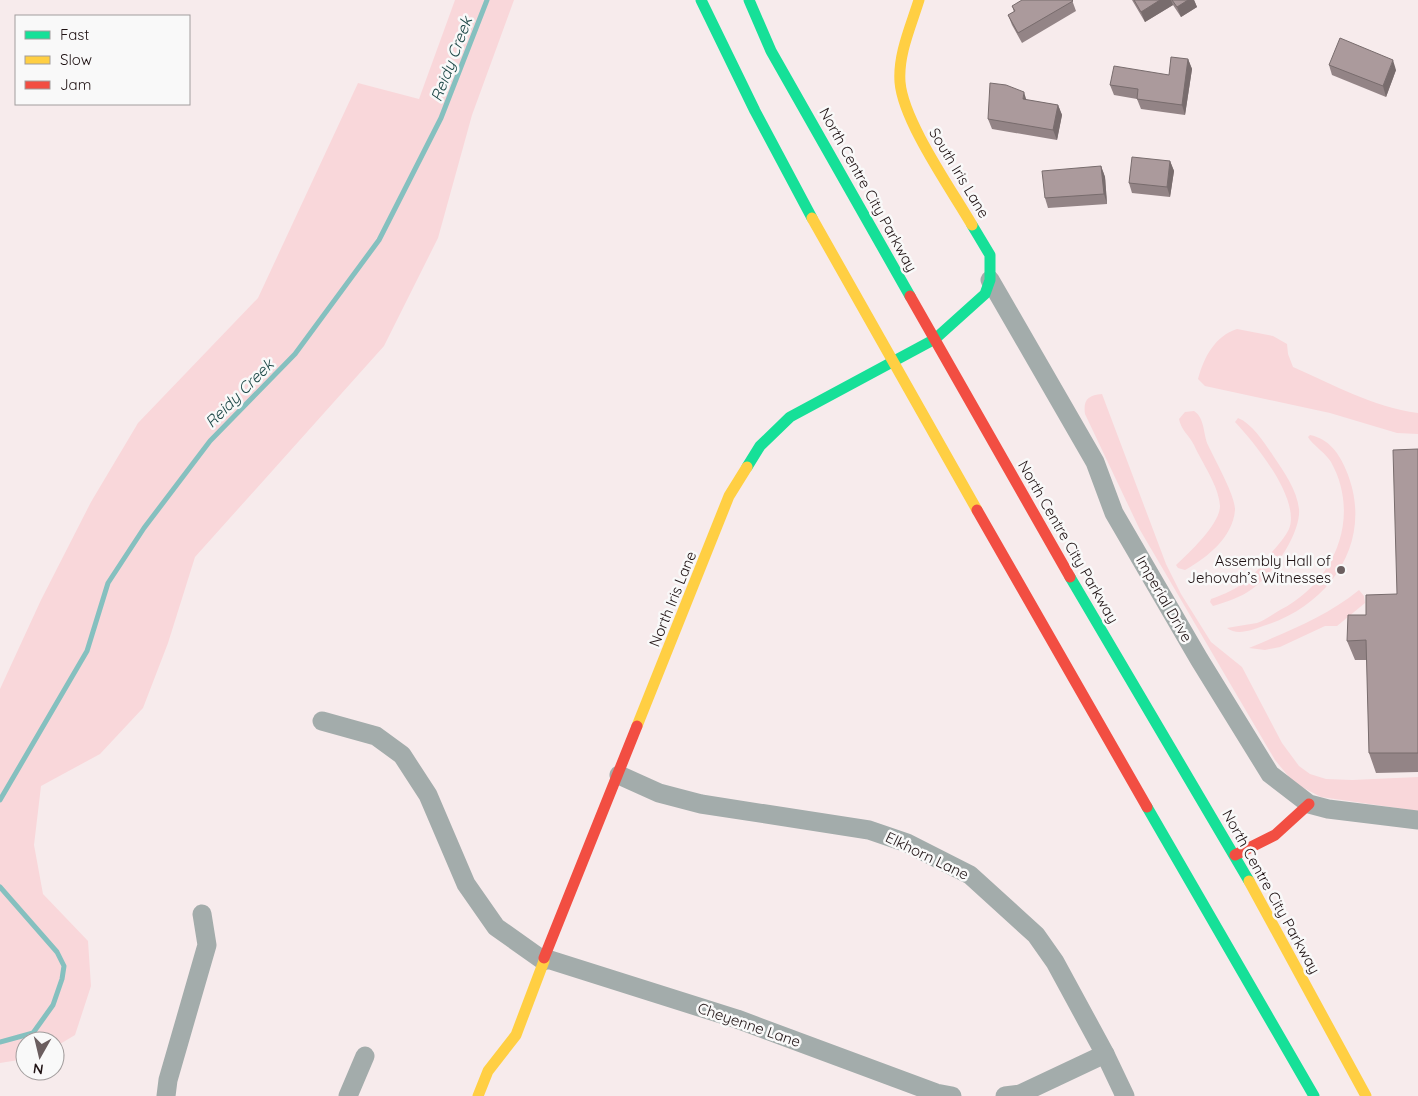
<svg xmlns="http://www.w3.org/2000/svg" width="1418" height="1096" font-family="Quicksand,sans-serif">
  <style>
    .green { fill: #f9d7da }
    .lines { fill: none; stroke-linecap: round; stroke-linejoin: round }
    .stream { stroke: #85c0bf; stroke-width: 5 }
    .street { stroke: #a3acab; stroke-width: 19 }
    .fast { stroke: #16e098; stroke-width: 11 }
    .slow { stroke: #ffcf43; stroke-width: 11 }
    .jam { stroke: #f24e42; stroke-width: 11 }
    .wall { fill: #938486 }
    .shaded-wall { fill: #786c6d }
    .building { fill: #ab9a9c; stroke: #786c6d }
    .poi-dot { fill: #6b5e5f; stroke: #f9f9f9; stroke-width: 2 }
    .labels { text-anchor: middle; stroke-width: 5; stroke-linejoin: round; paint-order: stroke }
    .street-label { font-size: 15px; fill: #1f1213; stroke: #f9f9f9 }
    .poi-label { font-size: 15px; fill: #1f1213; stroke: #f9f9f9; text-anchor: end }
    .water-label { font-size: 16px; font-style: italic; fill: #204a49; stroke: #f9f9f9 }
  </style>
  <rect width="100%" height="100%" fill="#f7ebec"/>
  <g class="green">
    <path d="M 455,0 L 514,0 L 472,115 L 438,238 L 384,346 L 195,557 L 168,643 L 143,708 L 100,754 L 41,786 L 34,845 L 43,894 L 88,941 L 91,986 L 75,1035 L 55,1047 L 55,1041 L 25,1041 L 25,1059 L 0,1063 L 0,689 L 41,600 L 91,502 L 138,423 L 258,298 L 358,83 L 419,99 Z"/>
    <path d="M 1237,329 L 1273,336 L 1287,344 L 1288,354 L 1293,367 C 1335,385 1372,407 1418,413 L 1418,434 L 1397,433 L 1330,413 L 1205,386 L 1198,379 C 1204,357 1215,336 1237,329 Z"/>
    <path d="M 1102,394 L 1166,564 L 1181,594 L 1211,642 L 1242,667 L 1282,743 L 1299,766 L 1310,774 L 1326,779 L 1352,780 L 1418,777 L 1418,811 L 1321,797 L 1294,783 L 1275,760 L 1140,530 L 1085,414 C 1083,400 1088,395 1102,394 Z"/>
    <path d="M 1194,411 C 1205,418 1203,434 1208,445 C 1214,458 1236,497 1235,510 C 1233,537 1207,558 1185,570 L 1178,568 L 1176,565 C 1189,553 1220,524 1220,506 C 1219,486 1202,463 1194,445 C 1189,435 1181,430 1179,419 L 1185,412 Z"/>
    <path d="M 1238,418 C 1253,424 1265,444 1274,457 C 1284,472 1297,490 1299,509 C 1301,534 1272,575 1252,589 C 1242,597 1226,602 1213,606 L 1210,602 L 1211,599 C 1239,589 1251,580 1268,557 C 1275,548 1285,538 1289,529 C 1301,499 1254,442 1235,422 Z"/>
    <path d="M 1310,435 C 1329,439 1339,453 1346,470 C 1376,540 1330,606 1263,626 C 1252,630 1237,636 1227,628 C 1236,626 1247,625 1257,623 C 1265,620 1273,614 1280,610 C 1334,582 1362,518 1331,462 C 1326,454 1316,447 1310,440 L 1308,437 Z"/>
    <path d="M 1359,590 L 1364,596 L 1365,603 L 1337,626 L 1325,626 L 1280,647 L 1265,650 L 1249,648 C 1288,631 1326,617 1359,590 Z"/>
  </g>
  <g class="lines">
    <g class="stream">
      <path d="M 0,800 L 87,651 L 108,583 L 144,528 L 210,441 L 295,354 L 379,240 L 441,118 L 487,0"/>
      <path d="M 0,887 L 57,952 L 64,966 L 62,979 L 53,1005 L 33,1033 L 0,1042"/>
    </g>
    <g class="street">
      <path d="M 990,280 L 1095,462 L 1114,513 L 1199,659 L 1270,774 L 1309,804 L 1328,809 L 1418,820"/>
      <path d="M 322,721 L 376,736 L 402,755 L 428,795 L 466,884 L 496,927 L 544,961 L 544,958 L 737,1019 L 936,1093 L 952,1096"/>
      <path d="M 619,775 L 659,793 L 701,804 L 869,830 L 907,843 L 970,875 L 1036,935 L 1055,962 L 1105,1054 L 1125,1096"/>
      <path d="M 166,1096 L 168,1080 L 207,945 L 202,914"/>
      <path d="M 348,1096 L 365,1056"/>
      <path d="M 1005,1096 L 1020,1094 L 1105,1054"/>
    </g>
    <g class="fast">
      <path d="M 701,0 L 755,111 L 812,218"/>
      <path d="M 749,0 L 771,51 L 910,296"/>
      <path d="M 747,467 L 760,446 L 790,417 L 935,339 L 985,294 L 990,280 L 990,255 L 972,225"/>
      <path d="M 1070,577 L 1249,881"/>
      <path d="M 1147,807 L 1314,1096"/>
    </g>
    <g class="slow">
      <path d="M 919,0 C 911,26 898,54 900,82 C 903,121 951,189 972,225"/>
      <path d="M 812,218 L 977,510"/>
      <path d="M 637,726 L 729,496 L 747,467"/>
      <path d="M 1249,881 L 1366,1096"/>
      <path d="M 478,1096 L 488,1071 L 516,1035 L 544,961"/>
    </g>
    <g class="jam">
      <path d="M 910,296 L 1070,577"/>
      <path d="M 977,510 L 1147,807"/>
      <path d="M 1235,855 L 1275,835 L 1309,804"/>
      <path d="M 544,958 L 637,726"/>
    </g>
  </g>
  <g class="wall">
    <path d="M 1072,0 L 1076,11 L 1022,43 L 1012,25 L 1008,15 L 1014,12 L 1012,6 Z"/>
    <path d="M 1132,0 L 1194,0 L 1197,7 L 1181,17 L 1173,5 L 1145,22 Z"/>
    <path d="M 1188,59 L 1192,69 L 1185,115 L 1141,109 L 1137,99 L 1114,95 L 1110,85 L 1169,75 Z"/>
    <path d="M 1329,65 L 1396,70 L 1386,97 L 1332,75 Z"/>
    <path d="M 1027,100 L 1058,105 L 1062,115 L 1057,140 L 992,129 L 988,119 Z"/>
    <path d="M 1170,161 L 1174,171 L 1170,197 L 1132,193 L 1129,183 Z"/>
    <path d="M 1101,166 L 1105,177 L 1107,204 L 1048,208 L 1045,198 Z"/>
    <path d="M 1418,449 L 1418,772 L 1376,773 L 1369,753 L 1367,660 L 1355,660 L 1347,641 L 1366,615 L 1397,594 Z"/>
  </g>
  <g class="shaded-wall">
    <path d="M 1160,0 L 1171,0 L 1173,5 L 1145,22 L 1141,12 Z"/>
    <path d="M 1188,0 L 1194,0 L 1197,7 L 1181,17 L 1177,7 Z"/>
    <path d="M 1188,59 L 1192,69 L 1185,115 L 1182,105 Z"/>
    <path d="M 1393,60 L 1396,70 L 1386,97 L 1383,86 Z"/>
    <path d="M 1024,92 L 1027,102 L 1023,99 Z"/>
    <path d="M 1058,105 L 1062,115 L 1057,140 L 1053,130 Z"/>
    <path d="M 1170,161 L 1174,171 L 1170,197 L 1167,187 Z"/>
    <path d="M 1101,166 L 1105,177 L 1107,204 L 1104,194 Z"/>
  </g>
  <g class="building">
    <path d="M 1022,0 L 1072,0 L 1073,1 L 1018,33 L 1008,15 L 1015,11 L 1012,6 Z"/>
    <path d="M 1134,0 L 1160,0 L 1141,12 Z"/>
    <path d="M 1172,0 L 1188,0 L 1177,7 Z"/>
    <path d="M 1340,38 L 1393,60 L 1383,86 L 1329,65 Z"/>
    <path d="M 1171,57 L 1188,59 L 1182,105 L 1137,99 L 1138,89 L 1110,85 L 1114,66 L 1169,75 Z"/>
    <path d="M 990,83 L 1006,85 L 1024,92 L 1023,99 L 1058,105 L 1053,130 L 988,119 Z"/>
    <path d="M 1132,157 L 1170,161 L 1167,187 L 1129,183 Z"/>
    <path d="M 1101,166 L 1104,194 L 1045,198 L 1042,171 Z"/>
    <path d="M 1418,449 L 1418,753 L 1369,753 L 1366,640 L 1347,641 L 1348,615 L 1366,615 L 1366,595 L 1397,594 L 1393,450 Z"/>
  </g>
  <circle class="poi-dot" cx="1341" cy="570" r="5"/>
  <g class="labels">
    <g class="street-label">
      <text transform="translate(959 173) rotate(59)" y="5">South Iris Lane</text>
      <text transform="translate(868 190) rotate(61)" y="5">North Centre City Parkway</text>
      <text transform="translate(1068 542) rotate(60)" y="5">North Centre City Parkway</text>
      <text transform="translate(673 599) rotate(-68)" y="5">North Iris Lane</text>
      <text transform="translate(1164 599) rotate(60)" y="5">Imperial Drive</text>
      <text transform="translate(927 856) rotate(26)" y="5">Elkhorn Lane</text>
      <text transform="translate(1271 892) rotate(61)" y="5">North Centre City Parkway</text>
      <text transform="translate(749 1025) rotate(19)" y="5">Cheyenne Lane</text>
    </g>
    <g class="poi-label">
      <text x="1331" y="566">Assembly Hall of<tspan x="1331" dy="17">Jehovah’s Witnesses</tspan></text>
    </g>
    <g class="water-label">
      <text transform="translate(451 59) rotate(-69)" y="6">Reidy Creek</text>
      <text transform="translate(239 393) rotate(-45)" y="6">Reidy Creek</text>
    </g>
  </g>
  <rect x="15" y="15" width="175" height="90" fill="#f9f9f9" stroke="#a29d9d"/>
  <rect x="25" y="31" width="25" height="8" fill="#16e098" stroke="#a29d9d"/>
  <text x="60" y="40" font-size="15" fill="#1f1213">Fast</text>
  <rect x="25" y="56" width="25" height="8" fill="#ffcf43" stroke="#a29d9d"/>
  <text x="60" y="65" font-size="15" fill="#1f1213">Slow</text>
  <rect x="25" y="81" width="25" height="8" fill="#f24e42" stroke="#a29d9d"/>
  <text x="60" y="90" font-size="15" fill="#1f1213">Jam</text>
  <g transform="translate(40 1056) rotate(188)"><circle r="24" fill="#f9f9f9" stroke="#a29d9d"/>
  <path d="M0-4L9 19L0 12L-9 19Z" fill="#6b5e5f"/>
  <text y="-8" font-size="14" font-weight="bold" text-anchor="middle" fill="#1f1213">N</text>
  </g>
</svg>
